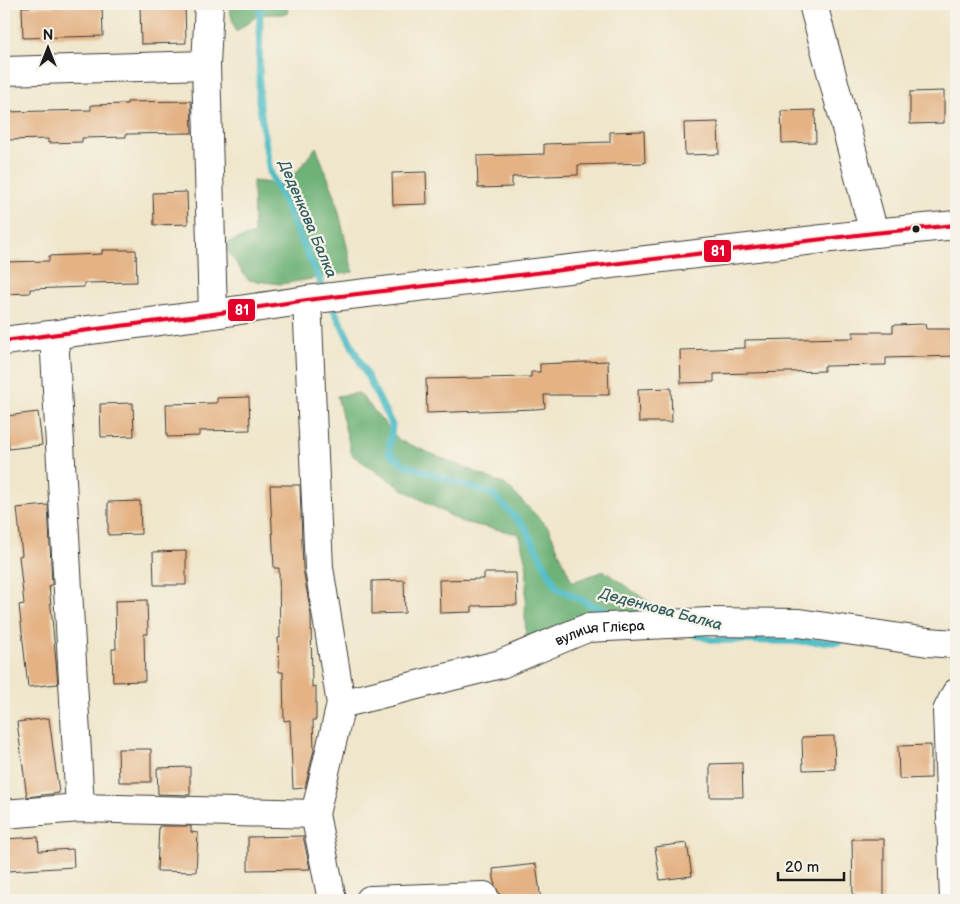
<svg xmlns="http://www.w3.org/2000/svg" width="960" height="904" font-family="'Balsamiq Sans',sans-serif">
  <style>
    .forest { fill: #6eb278; stroke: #45674a }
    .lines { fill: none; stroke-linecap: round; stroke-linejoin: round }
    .stream { stroke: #4cbbc4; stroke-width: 7 }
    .building { fill: #e4b284 }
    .minor-casing { stroke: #3c3a36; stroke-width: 30 }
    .minor { stroke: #fff; stroke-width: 28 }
    .bus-1-casing { stroke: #f7f3e8; stroke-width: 8 }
    .bus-1 { stroke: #e4002b; stroke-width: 4 }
    .bus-dot { fill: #1c1c1c; stroke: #f7f3e8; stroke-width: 2 }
    .labels { text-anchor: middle; stroke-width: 4.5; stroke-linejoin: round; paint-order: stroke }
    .street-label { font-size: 14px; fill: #1c1c1c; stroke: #f7f3e8 }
    .water-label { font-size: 15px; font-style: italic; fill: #2f5c5f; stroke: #f7f3e8 }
    .line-badge { stroke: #f7f3e8; stroke-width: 2 }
    .badge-label { font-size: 14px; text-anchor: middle; font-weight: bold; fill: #fff }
  </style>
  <rect width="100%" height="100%" fill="#f7f3e8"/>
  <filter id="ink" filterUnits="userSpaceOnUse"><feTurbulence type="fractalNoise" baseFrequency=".02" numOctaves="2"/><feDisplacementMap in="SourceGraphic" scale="10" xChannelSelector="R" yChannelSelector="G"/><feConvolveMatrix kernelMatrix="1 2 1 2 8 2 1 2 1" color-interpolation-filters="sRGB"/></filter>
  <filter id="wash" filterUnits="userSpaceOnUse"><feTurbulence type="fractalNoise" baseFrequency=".0096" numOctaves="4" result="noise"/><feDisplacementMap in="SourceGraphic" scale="20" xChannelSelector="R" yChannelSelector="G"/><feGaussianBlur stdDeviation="1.12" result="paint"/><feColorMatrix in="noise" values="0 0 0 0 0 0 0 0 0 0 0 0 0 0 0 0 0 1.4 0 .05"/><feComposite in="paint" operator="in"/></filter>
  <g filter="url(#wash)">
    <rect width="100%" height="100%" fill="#efe6cb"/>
    <g class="forest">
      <path d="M 228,4 L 288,4 L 287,14 L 259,14 L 236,32 Z"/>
      <path d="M 316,147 L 335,196 L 353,272 L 281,284 L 248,280 L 223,244 L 254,234 L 253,181 L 281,184 L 297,172 Z"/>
      <path d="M 359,393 L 399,440 L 506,485 L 548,527 L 572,582 L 604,571 L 660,610 L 526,640 L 525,615 L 527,567 L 519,534 L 462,522 L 404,490 L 352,455 L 337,396 Z"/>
    </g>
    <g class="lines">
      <g class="stream">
        <path d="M 260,4 L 259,101 L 270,172 L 325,292"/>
        <path d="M 331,304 L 392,425 L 389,453 L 405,465 L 492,494 L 524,526 L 557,588 L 593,606 L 622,615"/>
        <path d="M 693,634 L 713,640 L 839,642"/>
      </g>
    </g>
    <g id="blocks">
      <g class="building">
        <path d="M 140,4 L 185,4 L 186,43 L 141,44 Z"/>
        <path d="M 102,5 L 103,36 L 23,38 L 22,7 Z"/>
        <path d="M 944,91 L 944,123 L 910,124 L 910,92 Z"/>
        <path d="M 191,101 L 192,133 L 126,134 L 126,137 L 82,138 L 82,142 L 48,143 L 48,139 L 4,140 L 4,112 L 91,110 L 91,105 L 127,104 L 127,102 Z"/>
        <path d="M 815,110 L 816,142 L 782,143 L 781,111 Z"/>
        <path d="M 718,122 L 719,154 L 685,155 L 684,123 Z"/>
        <path d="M 644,131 L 645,163 L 578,165 L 578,175 L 512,177 L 512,187 L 478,188 L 477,156 L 544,154 L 544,144 L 610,142 L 610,132 Z"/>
        <path d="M 426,172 L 427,204 L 393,205 L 392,173 Z"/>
        <path d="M 187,192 L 188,224 L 154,225 L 153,193 Z"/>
        <path d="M 102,250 L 136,250 L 137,282 L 84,283 L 84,287 L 30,289 L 30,293 L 4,294 L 4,262 L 49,261 L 49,256 L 102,254 Z"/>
        <path d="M 925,324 L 926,329 L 956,329 L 956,356 L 886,358 L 886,365 L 824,366 L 824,371 L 714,374 L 714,382 L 681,383 L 680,350 L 745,348 L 745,340 L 853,338 L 853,332 L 893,332 L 893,325 Z"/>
        <path d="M 608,361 L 609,395 L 544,395 L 545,408 L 535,409 L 427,413 L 426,379 L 531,377 L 531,372 L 540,372 L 540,364 Z"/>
        <path d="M 671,388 L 672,422 L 639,422 L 638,389 Z"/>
        <path d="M 249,397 L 250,430 L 199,431 L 199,436 L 167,437 L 166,404 L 217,403 L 217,398 Z"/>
        <path d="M 133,403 L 134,436 L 101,437 L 100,404 Z"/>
        <path d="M 38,412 L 42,445 L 9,449 L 6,416 Z"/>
        <path d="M 270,485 L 300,485 L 303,569 L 311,614 L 312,687 L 316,686 L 316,720 L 313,720 L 314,750 L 305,788 L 293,789 L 290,720 L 284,721 L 283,672 L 279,672 L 278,638 L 280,638 L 279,568 L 274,568 Z"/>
        <path d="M 140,501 L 141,534 L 108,535 L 108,502 Z"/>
        <path d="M 48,505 L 52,585 L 49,585 L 58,684 L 28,687 L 19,605 L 24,604 L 19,556 L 22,555 L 17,508 Z"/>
        <path d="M 186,551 L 186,585 L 154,585 L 153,552 Z"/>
        <path d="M 484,573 L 516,573 L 517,605 L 472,606 L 472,612 L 440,613 L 439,580 L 484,579 Z"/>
        <path d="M 404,580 L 405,613 L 372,614 L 372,581 Z"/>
        <path d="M 147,600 L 148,634 L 144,634 L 145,681 L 113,682 L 112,649 L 116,649 L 115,601 Z"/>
        <path d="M 49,718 L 59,793 L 27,797 L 17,722 Z"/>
        <path d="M 834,736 L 835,769 L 803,770 L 802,737 Z"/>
        <path d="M 931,745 L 931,778 L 899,779 L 898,746 Z"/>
        <path d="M 118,749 L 151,749 L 151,782 L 119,782 Z"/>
        <path d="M 742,763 L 743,797 L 710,797 L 710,764 Z"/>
        <path d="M 190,767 L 190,795 L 158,794 L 157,768 Z"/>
        <path d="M 159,826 L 191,826 L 191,832 L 198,833 L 196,872 L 157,871 Z"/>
        <path d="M 303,836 L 310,869 L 248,870 L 248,837 Z"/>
        <path d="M 38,837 L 39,851 L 73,849 L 74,867 L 7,871 L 5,839 Z"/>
        <path d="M 852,839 L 884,839 L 884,900 L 853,900 Z"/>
        <path d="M 687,843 L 692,876 L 660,880 L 655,847 Z"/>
        <path d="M 536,864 L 541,900 L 499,900 L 500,895 L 495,886 L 493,869 Z"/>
      </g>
    </g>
  </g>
  <g filter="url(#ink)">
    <use href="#blocks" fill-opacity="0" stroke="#3c3a36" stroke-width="1"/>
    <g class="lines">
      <g class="minor-casing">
        <g id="minor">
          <path d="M 209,4 L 206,65 L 213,314"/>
          <path d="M 813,4 L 874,233"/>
          <path d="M 4,71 L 206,65"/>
          <path d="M 307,300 L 319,568 L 341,704 L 315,814 L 332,900"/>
          <path d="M 54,335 L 80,808"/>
          <path d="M 4,341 L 213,314 L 307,300 L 874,233 L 956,225"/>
          <path id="s1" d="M 341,704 L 501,664 L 587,628 L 709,622 L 799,623 L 928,642 L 956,644"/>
          <path d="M 4,814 L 80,808 L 315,814"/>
          <path d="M 370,900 L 484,896"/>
          <path d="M 954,900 L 947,711 L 956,693"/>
        </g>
      </g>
      <use href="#minor" class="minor"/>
      <g class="bus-1-casing">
        <path id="bus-1" d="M 4,341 L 213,314 L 307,300 L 874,233 L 956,225"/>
      </g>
      <use href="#bus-1" class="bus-1"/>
    </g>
  </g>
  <circle class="bus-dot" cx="916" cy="229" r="4.5"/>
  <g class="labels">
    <g class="street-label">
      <text dy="5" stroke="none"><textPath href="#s1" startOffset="270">вулиця Глієра</textPath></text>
    </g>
    <g class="water-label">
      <text transform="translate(308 219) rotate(67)" y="5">Деденкова Балка</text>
      <text transform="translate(661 609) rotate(15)" y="5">Деденкова Балка</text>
    </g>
  </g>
  <g class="line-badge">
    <rect x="703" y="239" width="29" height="24" rx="5" fill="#e4002b"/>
    <rect x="227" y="298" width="29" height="24" rx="5" fill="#e4002b"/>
  </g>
  <g class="badge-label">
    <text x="718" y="256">81</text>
    <text x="242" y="315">81</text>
  </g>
  <rect width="960" height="904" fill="none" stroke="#f7f3e8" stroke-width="20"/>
  <g transform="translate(48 48)" stroke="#f7f3e8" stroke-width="4" paint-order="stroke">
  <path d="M0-4L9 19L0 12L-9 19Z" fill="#1c1c1c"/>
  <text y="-8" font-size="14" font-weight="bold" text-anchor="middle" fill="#1c1c1c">N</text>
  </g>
  <path d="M778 872v8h66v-8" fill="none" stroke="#1c1c1c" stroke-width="2.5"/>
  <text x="785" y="872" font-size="15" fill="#1c1c1c" stroke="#f7f3e8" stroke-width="4" paint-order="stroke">20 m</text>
</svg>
